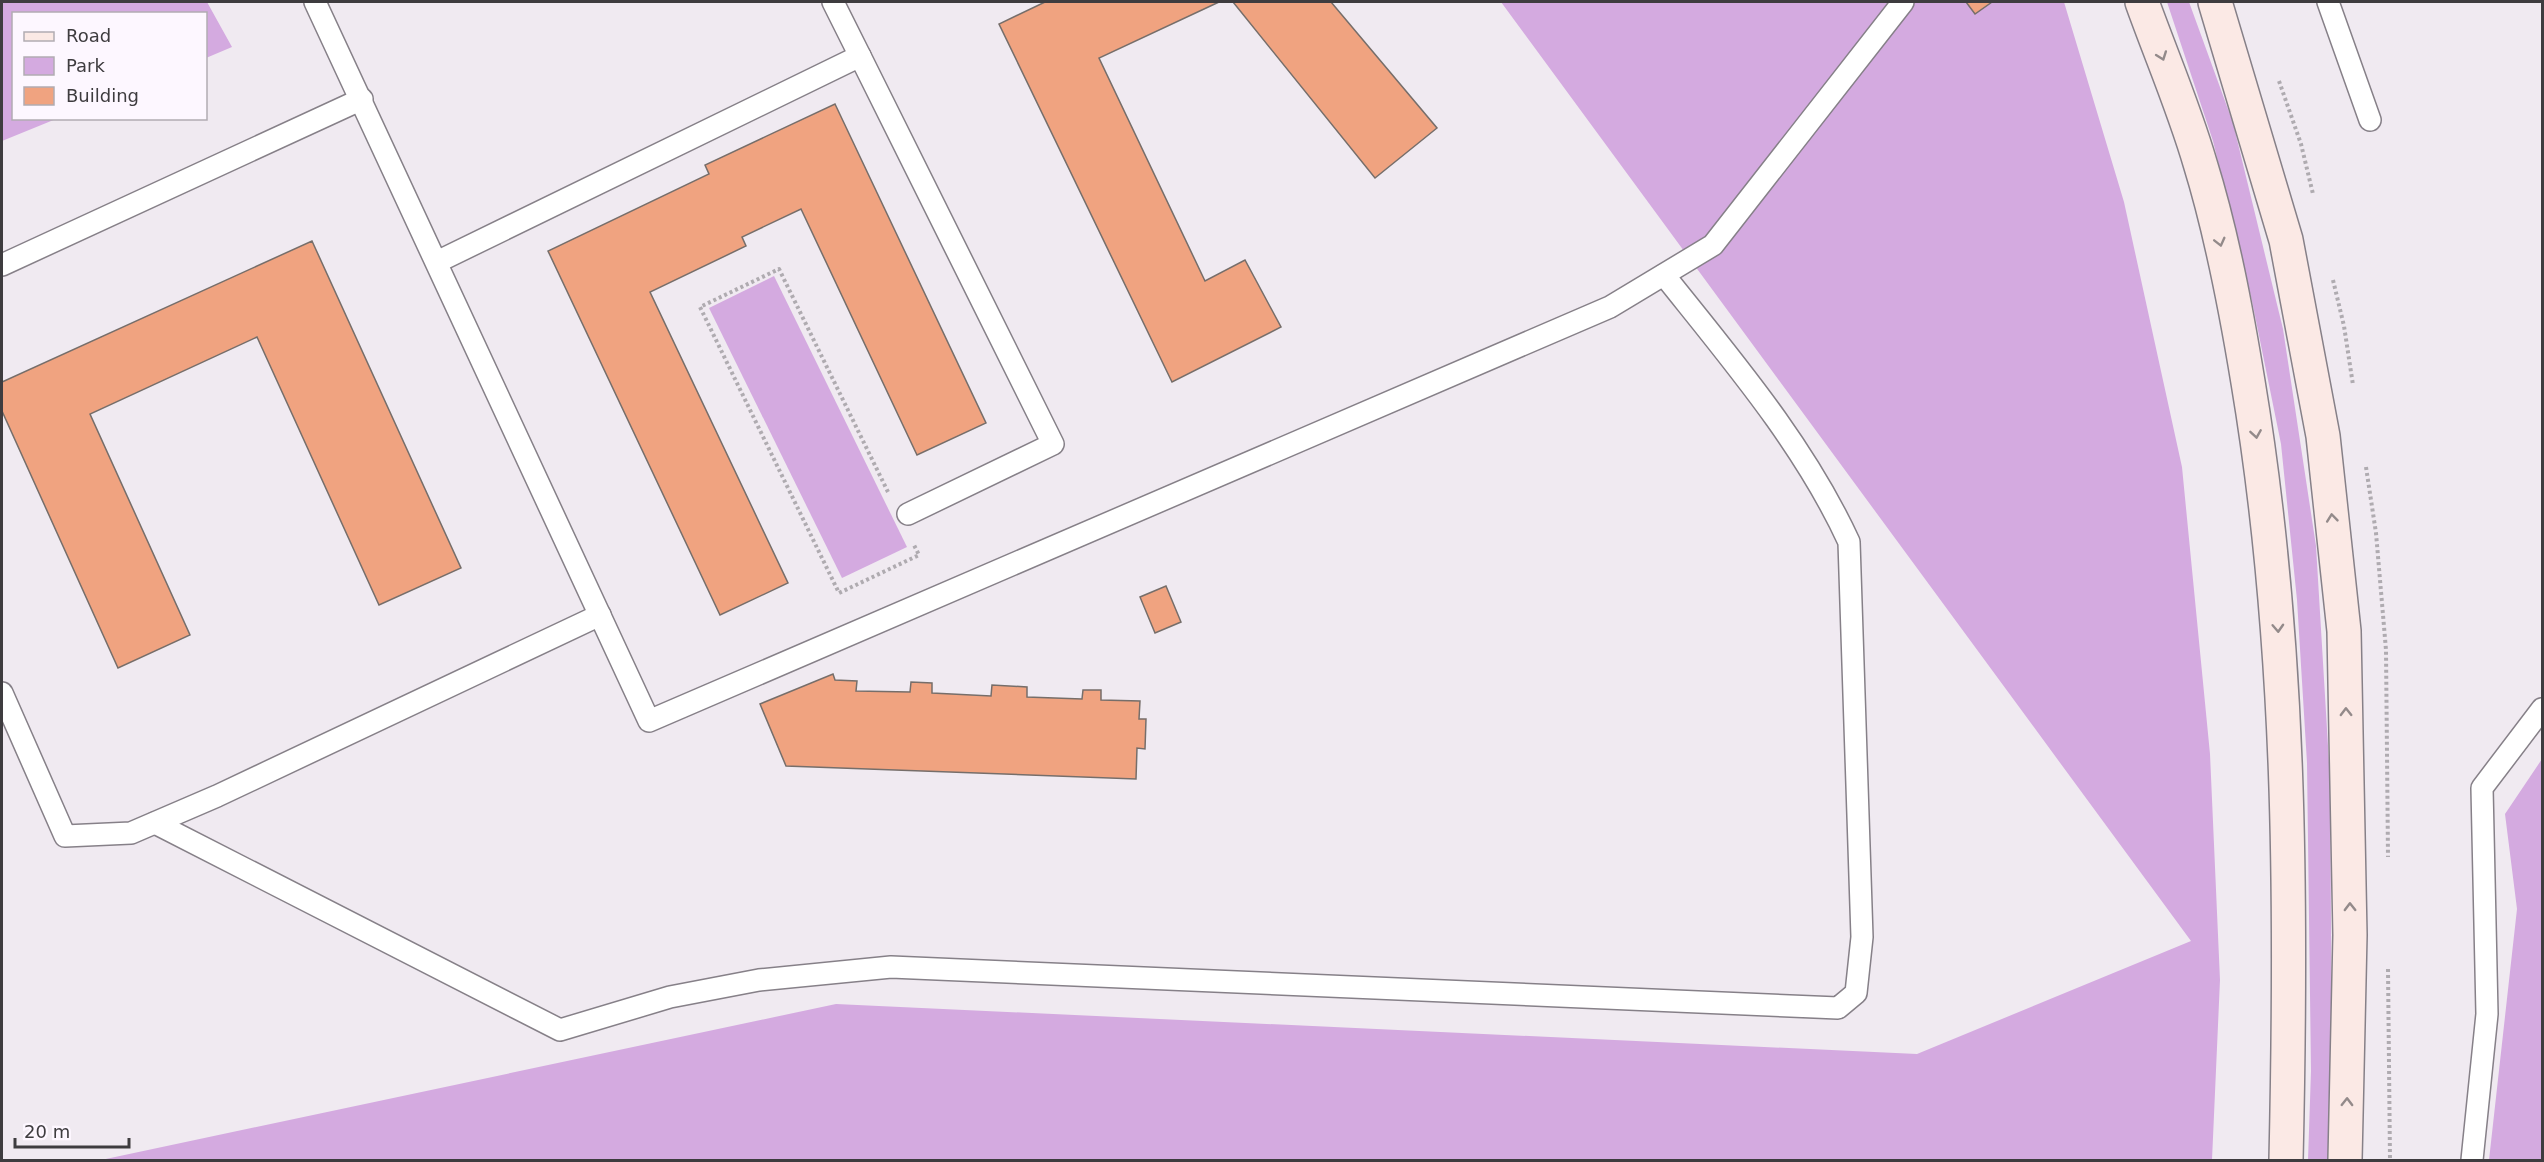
<svg xmlns="http://www.w3.org/2000/svg" width="2544" height="1162" font-family="'DejaVu Sans',sans-serif">
  <style>
    .green { fill: #d4aae0 }
    .building { fill: #f0a380; stroke: #766e6a; stroke-width: 1.5 }
    .lines { fill: none; stroke-linecap: round; stroke-linejoin: round }
    .lane-casing { stroke: #868088; stroke-width: 24 }
    .secondary-casing { stroke: #868088; stroke-width: 36 }
    .path { stroke: #afabb0; stroke-width: 4; stroke-dasharray: 3 3; stroke-linecap: butt }
    .lane { stroke: #fff; stroke-width: 21 }
    .secondary { stroke: #fbe9e5; stroke-width: 33 }
    .oneway { stroke: #938a8a }
  </style>
  <rect width="100%" height="100%" fill="#f0eaf1"/>
  <g class="green">
    <path d="M 2,2 L 207,2 L 232,47 L 206,58 L 206,14 L 14,14 L 14,118 L 56,119 L 2,141 Z"/>
    <path d="M 1501,2 L 2064,2 L 2124,202 L 2182,467 L 2210,754 L 2220,980 L 2212,1160 L 101,1160 L 836,1004 L 1917,1054 L 2191,941 Z"/>
    <path d="M 2167,2 L 2189,2 L 2233,123 L 2283,329 L 2316,546 L 2330,779 L 2332,1066 L 2329,1160 L 2308,1160 L 2311,1071 L 2307,763 L 2297,600 L 2281,444 L 2252,301 L 2213,141 Z"/>
    <path d="M 774,276 L 907,547 L 842,578 L 709,308 Z"/>
    <path d="M 2542,759 L 2542,1160 L 2489,1160 L 2517,909 L 2505,814 Z"/>
  </g>
  <g class="building">
    <path d="M 1045,2 L 1219,2 L 1099,58 L 1205,281 L 1245,260 L 1281,327 L 1172,382 L 999,24 Z"/>
    <path d="M 1233,2 L 1331,2 L 1437,128 L 1375,178 Z"/>
    <path d="M 1966,2 L 1992,2 L 1975,14 Z"/>
    <path d="M 835,104 L 986,423 L 917,455 L 801,209 L 742,237 L 746,246 L 650,292 L 788,583 L 720,615 L 548,251 L 709,174 L 705,165 Z"/>
    <path d="M 312,241 L 461,568 L 379,605 L 257,337 L 90,414 L 190,635 L 118,668 L 2,411 L 2,382 Z"/>
    <path d="M 1166,586 L 1181,622 L 1155,633 L 1140,597 Z"/>
    <path d="M 833,674 L 835,680 L 857,681 L 856,691 L 910,692 L 911,682 L 932,683 L 932,693 L 991,696 L 992,685 L 1027,687 L 1027,697 L 1082,699 L 1083,690 L 1101,690 L 1101,700 L 1140,701 L 1139,719 L 1146,719 L 1145,749 L 1137,748 L 1136,779 L 786,766 L 760,704 Z"/>
  </g>
  <g class="lines">
    <g class="lane-casing">
      <g id="lane">
        <path d="M 315,2 L 649,721 L 1610,307 L 1713,245 L 1903,2"/>
        <path d="M 833,2 L 860,56"/>
        <path d="M 2328,2 L 2370,120"/>
        <path d="M 437,262 L 860,56 L 1053,444 L 908,514"/>
        <path d="M 2,265 L 362,99"/>
        <path d="M 2,693 L 65,836 L 131,833 L 217,796 L 600,615"/>
        <path d="M 155,823 L 560,1030 L 670,997 L 759,980 L 891,967 L 1838,1008 L 1856,993 L 1862,937 L 1849,542 C 1804,444 1731,359 1664,275"/>
        <path d="M 2472,1160 L 2487,1014 L 2482,788 L 2542,709"/>
      </g>
    </g>
    <g class="secondary-casing">
      <g id="secondary">
        <path d="M 2142,2 C 2161,55 2184,108 2200,163 C 2222,234 2236,309 2248,382 C 2291,639 2292,901 2286,1160"/>
        <path d="M 2215,2 L 2286,240 L 2323,436 L 2344,631 L 2350,935 L 2345,1160"/>
      </g>
    </g>
    <g class="path">
      <path d="M 2279,81 L 2301,144 L 2313,194"/>
      <path d="M 2333,280 L 2344,326 L 2353,385"/>
      <path d="M 2366,467 L 2376,533 L 2386,650 L 2388,857"/>
      <path d="M 888,492 L 779,269 L 700,307 L 839,593 L 919,555 L 913,543"/>
      <path d="M 2388,969 L 2390,1160"/>
    </g>
    <use href="#lane" class="lane"/>
    <use href="#secondary" class="secondary"/>
  </g>
  <defs><path id="oneway-chevron" d="M-2-3.5L2.5 0L-2 3.5" fill="none" stroke-width="1.6" stroke-linecap="round" stroke-linejoin="round" transform="scale(1.5)"/></defs>
  <g class="oneway">
    <use href="#oneway-chevron" transform="translate(2162 56) rotate(70)"/>
    <use href="#oneway-chevron" transform="translate(2220 242) rotate(76)"/>
    <use href="#oneway-chevron" transform="translate(2256 434) rotate(81)"/>
    <use href="#oneway-chevron" transform="translate(2332 518) rotate(-96)"/>
    <use href="#oneway-chevron" transform="translate(2278 628) rotate(87)"/>
    <use href="#oneway-chevron" transform="translate(2346 712) rotate(-91)"/>
    <use href="#oneway-chevron" transform="translate(2350 907) rotate(-91)"/>
    <use href="#oneway-chevron" transform="translate(2347 1102) rotate(-89)"/>
  </g>
  <rect width="2544" height="1162" fill="none" stroke="#3e3c3f" stroke-width="6"/>
  <rect x="12" y="12" width="195" height="108" fill="#fdf7ff" stroke="#b1acb2" stroke-width="1.5"/>
  <rect x="24" y="32" width="30" height="9" fill="#fbe9e5" stroke="#b1acb2" stroke-width="1.5"/>
  <text x="66" y="42" font-size="18" fill="#3e3c3f">Road</text>
  <rect x="24" y="57" width="30" height="18" fill="#d4aae0" stroke="#b1acb2" stroke-width="1.5"/>
  <text x="66" y="72" font-size="18" fill="#3e3c3f">Park</text>
  <rect x="24" y="87" width="30" height="18" fill="#f0a380" stroke="#b1acb2" stroke-width="1.5"/>
  <text x="66" y="102" font-size="18" fill="#3e3c3f">Building</text>
  <path d="M15 1138v9h114v-9" fill="none" stroke="#3e3c3f" stroke-width="3"/>
  <text x="24" y="1138" font-size="18" fill="#3e3c3f" stroke="#fdf7ff" stroke-width="4.5" paint-order="stroke">20 m</text>
</svg>
